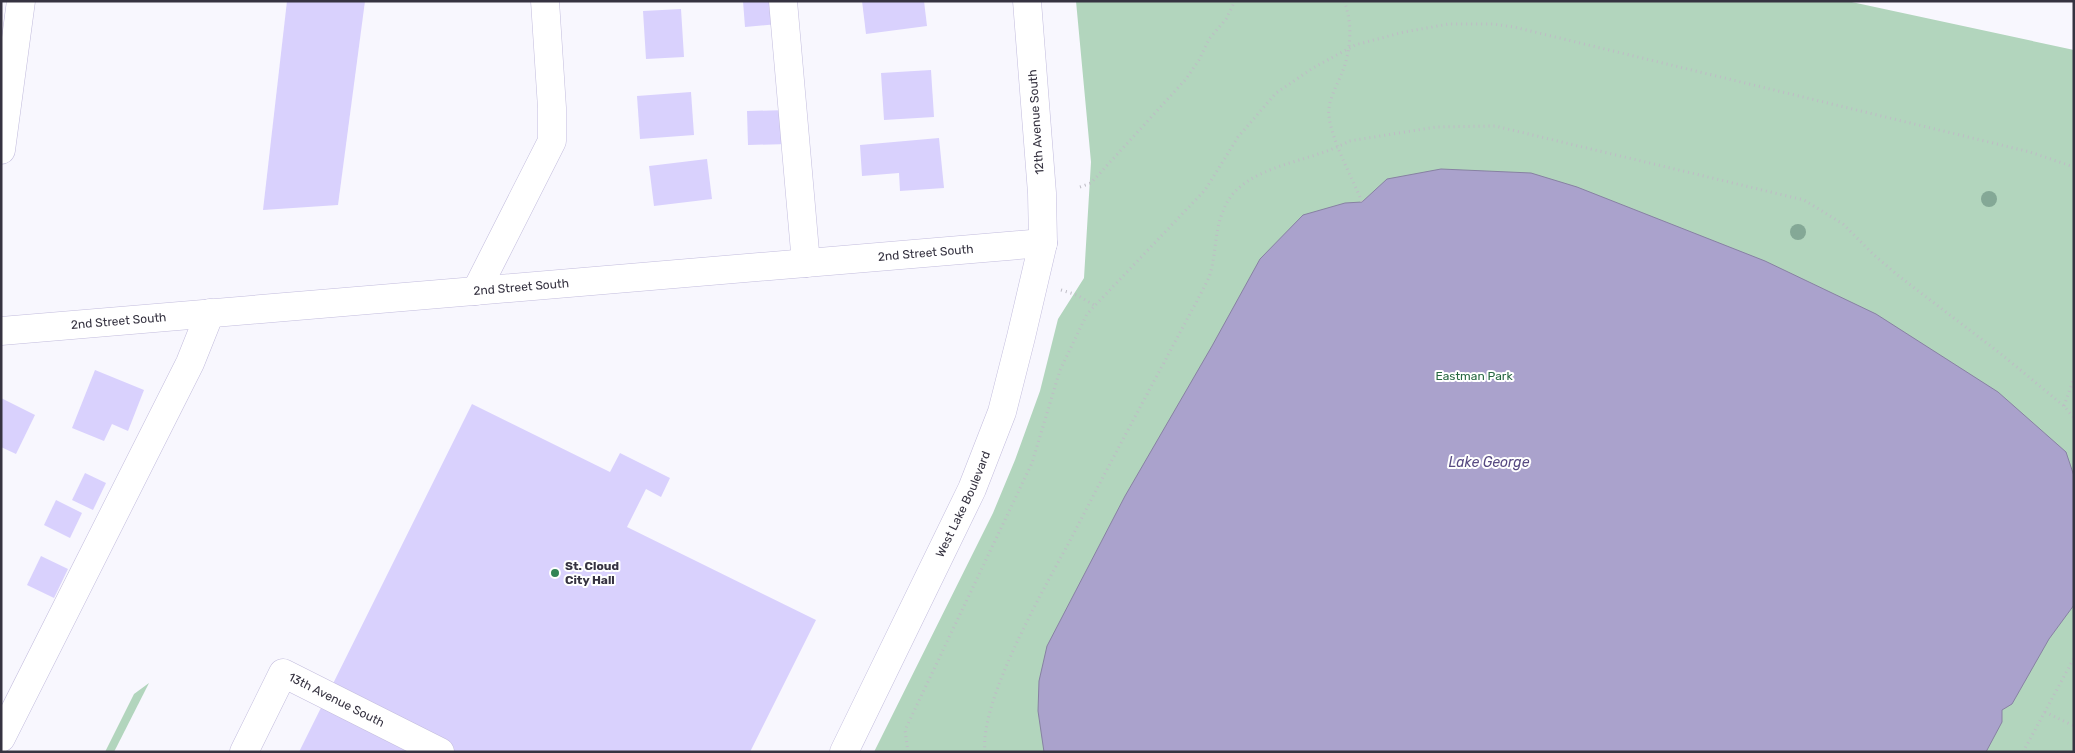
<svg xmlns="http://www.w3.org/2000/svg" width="2075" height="753" font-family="Rubik,sans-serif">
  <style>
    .green { fill: #b2d5bd }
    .water { fill: #aaa2cc; stroke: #8781a2 }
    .building { fill: #d9d1fd }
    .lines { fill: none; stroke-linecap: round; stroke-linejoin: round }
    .minor-casing { stroke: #c2bcdd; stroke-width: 29 }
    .path { stroke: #bebcc5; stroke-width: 3; stroke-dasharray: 1 4; stroke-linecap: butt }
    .minor { stroke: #fff; stroke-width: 28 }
    .tree { fill: #84a896 }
    .poi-dot { fill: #328455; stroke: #fff; stroke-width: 2 }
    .labels { text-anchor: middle; stroke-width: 4; stroke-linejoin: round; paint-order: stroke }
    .street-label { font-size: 12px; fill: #363341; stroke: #fff }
    .park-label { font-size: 12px; fill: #266741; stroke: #fff }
    .poi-label { font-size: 12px; font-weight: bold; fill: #363341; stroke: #fff; text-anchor: start }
    .water-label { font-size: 14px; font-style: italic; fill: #574a82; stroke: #fff }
  </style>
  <rect width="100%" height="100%" fill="#f8f7fe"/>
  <g class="green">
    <path d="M 1076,1 L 1847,1 L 2074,50 L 2074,752 L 874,752 L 993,513 L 1015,460 L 1040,391 L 1058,319 L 1084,278 L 1091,162 Z"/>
    <path d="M 149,683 L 114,752 L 105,752 L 134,694 Z"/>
  </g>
  <path class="water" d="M 1441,169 L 1531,173 L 1577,187 L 1765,261 L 1876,314 L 1998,392 L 2066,452 L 2074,476 L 2074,605 L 2049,639 L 2012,704 L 2002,710 L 2002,722 L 1986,752 L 1044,752 L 1038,711 L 1039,681 L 1047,646 L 1125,496 L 1212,346 L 1260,259 L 1303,215 L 1345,203 L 1362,202 L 1387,179 Z"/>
  <g class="building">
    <path d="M 287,1 L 365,1 L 338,205 L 263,210 Z"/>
    <path d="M 743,1 L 776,1 L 778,24 L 745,27 Z"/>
    <path d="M 862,1 L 924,1 L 927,26 L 866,34 Z"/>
    <path d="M 681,9 L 684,57 L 646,59 L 643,11 Z"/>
    <path d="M 931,70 L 934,117 L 884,120 L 881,73 Z"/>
    <path d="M 691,92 L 694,135 L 640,139 L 637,96 Z"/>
    <path d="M 788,110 L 789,144 L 748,145 L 747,111 Z"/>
    <path d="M 939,138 L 944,188 L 900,191 L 899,173 L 862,176 L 860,145 Z"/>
    <path d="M 707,159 L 712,199 L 654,206 L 649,166 Z"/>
    <path d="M 95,370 L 144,390 L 128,431 L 112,424 L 104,441 L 72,428 Z"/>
    <path d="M 1,398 L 35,415 L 16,454 L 1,447 Z"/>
    <path d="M 472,404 L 610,472 L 620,453 L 670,478 L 661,497 L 646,489 L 627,527 L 816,620 L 750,752 L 299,752 Z"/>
    <path d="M 85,473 L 106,483 L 93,510 L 72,500 Z"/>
    <path d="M 56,500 L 82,513 L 70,538 L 44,525 Z"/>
    <path d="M 41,556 L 68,569 L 54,598 L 27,585 Z"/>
  </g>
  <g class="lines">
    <g class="minor-casing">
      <g id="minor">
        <path d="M 783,1 L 806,263"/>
        <path d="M 1,150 L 21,1"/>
        <path d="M 476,291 L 552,141 L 552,108 L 545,1"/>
        <path id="s1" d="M 1,331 L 1043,243"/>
        <path d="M 1,738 L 190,363 L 210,313"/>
        <path id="s2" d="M 244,752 L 283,673 L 440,752"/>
        <path id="s3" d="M 844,752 L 972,489 L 1002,412 L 1021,337 L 1043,243 L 1042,193 L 1027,1"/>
      </g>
    </g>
    <g class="path">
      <path d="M 1344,1 C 1353,23 1351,51 1342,73 C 1337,85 1327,102 1329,116 C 1332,142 1352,177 1362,202"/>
      <path d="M 1080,187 L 1091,183 L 1186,79 L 1199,60 L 1209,39 L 1226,19 L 1235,1"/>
      <path d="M 1061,290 L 1077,295 L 1094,305"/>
      <path d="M 2064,406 L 2074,378"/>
      <path d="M 2045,712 L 2074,726"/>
      <path d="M 908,752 L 905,730 L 1032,463 L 1060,370 L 1087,314 L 1205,190 L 1238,137 L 1276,93 L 1313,68 L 1355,45 L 1404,32 L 1449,24 L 1493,24 L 1514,27 L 2030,152 L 2074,167"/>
      <path d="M 985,752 C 979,699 1048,582 1074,533 C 1115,453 1158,374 1200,295 C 1204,287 1209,279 1211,271 C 1216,251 1215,230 1223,211 C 1240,164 1310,164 1349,141 L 1436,127 L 1495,126 L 1804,200 L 1843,224 L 1874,255 L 1900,277 L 2001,354 L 2064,406 L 2074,418"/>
      <path d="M 2023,752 L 2074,658"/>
    </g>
    <use href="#minor" class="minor"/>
  </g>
  <g class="tree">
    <circle cx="1989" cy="199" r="8"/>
    <circle cx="1798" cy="232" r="8"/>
  </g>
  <circle class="poi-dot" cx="555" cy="573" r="5"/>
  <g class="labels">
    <g class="street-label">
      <text transform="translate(1036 122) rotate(-94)" y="4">12th Avenue South</text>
      <text dy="4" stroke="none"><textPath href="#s1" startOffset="928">2nd Street South</textPath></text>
      <text dy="4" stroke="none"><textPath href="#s1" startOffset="522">2nd Street South</textPath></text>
      <text dy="4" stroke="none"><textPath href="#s1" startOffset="118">2nd Street South</textPath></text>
      <text dy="4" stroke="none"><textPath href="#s3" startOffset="275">West Lake Boulevard</textPath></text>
      <text dy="4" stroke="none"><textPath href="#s2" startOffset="148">13th Avenue South</textPath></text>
    </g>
    <g class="park-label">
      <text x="1474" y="380">Eastman Park</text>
    </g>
    <g class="poi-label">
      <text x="565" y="570">St. Cloud<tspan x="565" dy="14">City Hall</tspan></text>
    </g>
    <g class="water-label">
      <text x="1489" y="467">Lake George</text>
    </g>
  </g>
  <rect width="2075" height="753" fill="none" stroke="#363341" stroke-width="5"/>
</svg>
